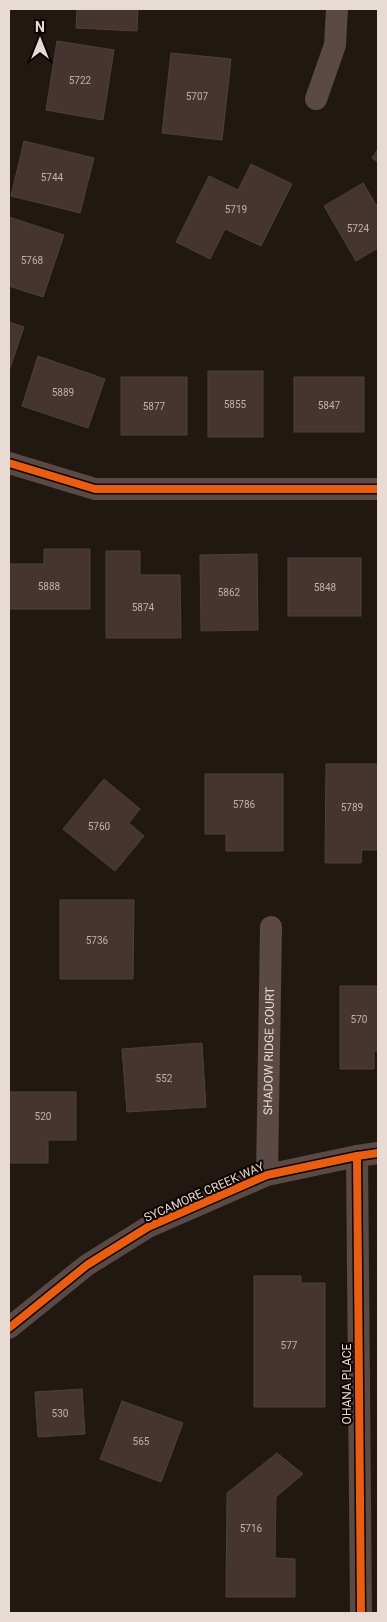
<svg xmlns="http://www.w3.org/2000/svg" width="387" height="1622" font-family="Roboto,sans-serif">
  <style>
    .building { fill: #463431; stroke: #4a413d }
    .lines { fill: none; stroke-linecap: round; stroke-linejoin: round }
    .street { stroke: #5b4945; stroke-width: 22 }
    .cycleway-casing { stroke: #0c0502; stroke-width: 11 }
    .cycleway { stroke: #e95d12; stroke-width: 8 }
    .labels { text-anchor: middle; stroke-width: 4; stroke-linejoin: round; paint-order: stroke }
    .number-label { font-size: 10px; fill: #c0b1ab }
    .street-label { font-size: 12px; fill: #e8dbd4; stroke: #0c0502 }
  </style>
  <rect width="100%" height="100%" fill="#221812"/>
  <g class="building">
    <path d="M 77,9 L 138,9 L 137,31 L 76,28 Z"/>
    <path d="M 57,41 L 114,50 L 103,120 L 46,110 Z"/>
    <path d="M 171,53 L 231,59 L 222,140 L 162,133 Z"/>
    <path d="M 24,141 L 94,158 L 80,213 L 11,196 Z"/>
    <path d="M 378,149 L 378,162 L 372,158 Z"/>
    <path d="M 251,164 L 292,184 L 261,246 L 225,229 L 210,259 L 176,242 L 209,176 L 238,190 Z"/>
    <path d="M 363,183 L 378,208 L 378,248 L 356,261 L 324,206 Z"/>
    <path d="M 9,217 L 64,235 L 43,297 L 9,286 Z"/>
    <path d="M 9,322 L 24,327 L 9,371 Z"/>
    <path d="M 38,356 L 105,379 L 88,428 L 22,406 Z"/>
    <rect x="208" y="371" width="55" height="66"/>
    <rect x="121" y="377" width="66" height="58"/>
    <rect x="294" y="377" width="70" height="55"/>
    <path d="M 44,549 L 90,549 L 90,609 L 9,609 L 9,564 L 44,564 Z"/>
    <path d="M 106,551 L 140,551 L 140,575 L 180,575 L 181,638 L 106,638 Z"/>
    <path d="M 257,554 L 258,630 L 201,631 L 200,555 Z"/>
    <rect x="288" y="558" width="73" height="58"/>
    <path d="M 326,764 L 378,764 L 378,850 L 362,850 L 361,863 L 325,863 Z"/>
    <path d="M 205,774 L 283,774 L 283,851 L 226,851 L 226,834 L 205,834 Z"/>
    <path d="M 104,779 L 140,809 L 129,823 L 144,836 L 115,871 L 63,829 Z"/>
    <path d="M 60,900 L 134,900 L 133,979 L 60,979 Z"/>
    <path d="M 340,986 L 378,986 L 378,1051 L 374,1051 L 374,1069 L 340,1069 Z"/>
    <path d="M 202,1043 L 206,1107 L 127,1112 L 122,1049 Z"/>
    <path d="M 9,1092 L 76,1092 L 76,1140 L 48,1140 L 48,1163 L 9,1163 Z"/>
    <path d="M 254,1276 L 301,1276 L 301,1283 L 325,1283 L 325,1407 L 254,1407 Z"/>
    <path d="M 82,1389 L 85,1434 L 38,1437 L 35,1392 Z"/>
    <path d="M 122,1401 L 183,1423 L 161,1482 L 100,1459 Z"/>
    <path d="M 277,1453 L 303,1474 L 276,1497 L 275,1558 L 295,1559 L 295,1597 L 226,1597 L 227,1493 Z"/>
  </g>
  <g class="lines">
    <g class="street">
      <path d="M 316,99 L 335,45 L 337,9"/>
      <path d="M 9,463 L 95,489 L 378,489"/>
      <path d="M 357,1156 L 361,1613"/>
      <path id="s1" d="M 267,1175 L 271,927"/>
      <path d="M 9,1328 L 87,1265 L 148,1227 L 267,1175 L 357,1156 L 378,1153"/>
    </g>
    <g class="cycleway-casing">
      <g id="cycleway">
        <path d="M 9,463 L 95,489 L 378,489"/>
        <path d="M 357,1156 L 361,1613"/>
        <path d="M 9,1328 L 87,1265 L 148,1227 L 267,1175 L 357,1156 L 378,1153"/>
      </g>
    </g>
    <use href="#cycleway" class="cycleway"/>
  </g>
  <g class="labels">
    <g class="number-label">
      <text x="80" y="84">5722</text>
      <text x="197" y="100">5707</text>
      <text x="52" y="181">5744</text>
      <text x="236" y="213">5719</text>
      <text x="358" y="232">5724</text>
      <text x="32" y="264">5768</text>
      <text x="63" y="396">5889</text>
      <text x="235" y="408">5855</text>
      <text x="329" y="409">5847</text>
      <text x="154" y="410">5877</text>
      <text x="49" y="590">5888</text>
      <text x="325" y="591">5848</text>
      <text x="229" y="596">5862</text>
      <text x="143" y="611">5874</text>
      <text x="244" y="808">5786</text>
      <text x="352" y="811">5789</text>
      <text x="99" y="830">5760</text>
      <text x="97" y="944">5736</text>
      <text x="359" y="1023">570</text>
      <text x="164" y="1082">552</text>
      <text x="43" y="1120">520</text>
      <text x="289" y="1349">577</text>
      <text x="60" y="1417">530</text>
      <text x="141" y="1445">565</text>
      <text x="251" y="1532">5716</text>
    </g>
    <g class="street-label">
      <text dy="4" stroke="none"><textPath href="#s1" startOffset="124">SHADOW RIDGE COURT</textPath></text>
      <text transform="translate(204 1192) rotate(-24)" y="4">SYCAMORE CREEK WAY</text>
      <text transform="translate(347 1384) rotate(-90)" y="4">OHANA PLACE</text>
    </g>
  </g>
  <rect width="387" height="1622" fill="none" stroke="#e8dbd4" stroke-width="20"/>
  <g transform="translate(40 40)" stroke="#0c0502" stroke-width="4" paint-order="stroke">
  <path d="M0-4L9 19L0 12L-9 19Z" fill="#e8dbd4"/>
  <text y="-8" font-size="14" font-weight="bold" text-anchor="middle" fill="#e8dbd4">N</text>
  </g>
</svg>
